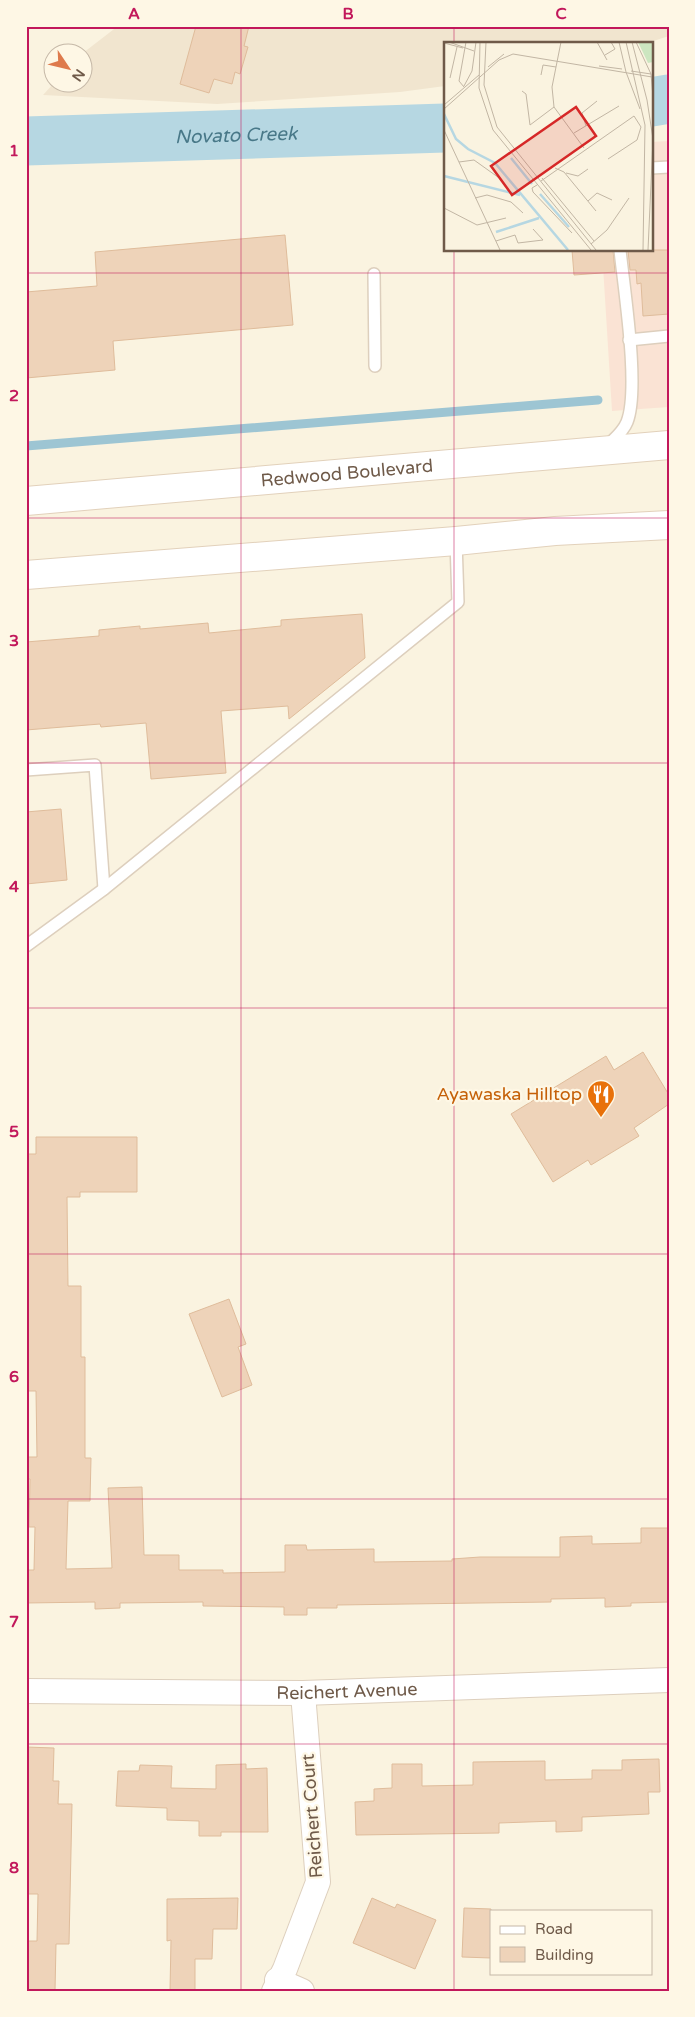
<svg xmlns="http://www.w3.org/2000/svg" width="695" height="2017" font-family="'Varela Round',sans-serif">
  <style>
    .residential { fill: #f1e5cf }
    .commercial { fill: #fae3d4 }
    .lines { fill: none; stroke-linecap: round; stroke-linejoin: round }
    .stream { stroke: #9dc5d3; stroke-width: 9 }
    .river { stroke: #b6d7e2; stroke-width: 49 }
    .building { fill: #eed3b9; stroke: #dfbc9b }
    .lane-casing { stroke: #ddcfbd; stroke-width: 14 }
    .street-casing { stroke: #ddcfbd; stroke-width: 26 }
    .secondary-casing { stroke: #e2d1bb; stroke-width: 30 }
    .lane { stroke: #fff; stroke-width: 11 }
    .street { stroke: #fff; stroke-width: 24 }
    .secondary { stroke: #fff; stroke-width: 28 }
    .grid { fill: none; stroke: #c2185b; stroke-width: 1; stroke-opacity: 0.55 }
    .labels { text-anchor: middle; stroke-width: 4.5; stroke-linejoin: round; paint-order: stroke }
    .street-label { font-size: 18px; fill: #6f5a49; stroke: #fef7e5 }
    .food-label { font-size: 18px; fill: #c56008; stroke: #fef7e5; text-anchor: end }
    .water-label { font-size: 19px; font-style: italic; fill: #487888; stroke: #fef7e5 }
    .inset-river { fill: none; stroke: #b6d7e2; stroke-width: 2.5 }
    .inset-road { fill: none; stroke: #c2b6a4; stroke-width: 1 }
    .view { fill: #d62828; fill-opacity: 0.15; stroke: #d62828; stroke-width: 2.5 }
    .inset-edge { fill: none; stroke: #6f5a49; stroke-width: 2.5 }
    .neatline { fill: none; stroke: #c2185b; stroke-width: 2 }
    .grid-label { font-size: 16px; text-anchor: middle; font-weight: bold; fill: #c2185b }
  </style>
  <rect width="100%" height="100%" fill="#faf3e0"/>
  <path class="residential" d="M 118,26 L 669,26 L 669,36 L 644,44 L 445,44 L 445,86 L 400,92 L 217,104 L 43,95 L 54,83 L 82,82 L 83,53 Z"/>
  <path class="commercial" d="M 669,141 L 669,407 L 612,411 L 602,250 L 651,250 L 651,142 Z"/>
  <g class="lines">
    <path class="stream" d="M 26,446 L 598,400"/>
    <g class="river">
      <path d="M 651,102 L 669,99"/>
      <path id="s1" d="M 26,141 L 445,128"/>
    </g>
  </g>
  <g class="building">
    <path d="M 196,26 L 249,26 L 244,46 L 248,47 L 240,74 L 235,72 L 232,84 L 214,79 L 209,93 L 180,84 Z"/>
    <path d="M 285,235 L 293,325 L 113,341 L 115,370 L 26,378 L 26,292 L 97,286 L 95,252 Z"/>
    <path d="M 572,250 L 613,250 L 615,272 L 574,275 Z"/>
    <path d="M 628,250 L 669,250 L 669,314 L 643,316 L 641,283 L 637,284 L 636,270 L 630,270 Z"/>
    <path d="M 362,614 L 365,658 L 289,719 L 288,706 L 221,711 L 226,773 L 151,779 L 146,723 L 101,727 L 100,724 L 26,730 L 26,642 L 99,636 L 99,630 L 140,626 L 140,629 L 208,623 L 209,633 L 281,626 L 281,620 Z"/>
    <path d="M 61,809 L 67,880 L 26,884 L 26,812 Z"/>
    <path d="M 643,1052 L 669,1095 L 669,1104 L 634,1128 L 639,1136 L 591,1165 L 588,1160 L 553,1182 L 511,1114 L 606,1056 L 614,1070 Z"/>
    <path d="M 36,1137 L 137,1137 L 137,1192 L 80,1192 L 80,1197 L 67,1197 L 68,1286 L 81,1286 L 81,1357 L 85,1357 L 85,1458 L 91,1458 L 90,1501 L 68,1501 L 66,1569 L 112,1568 L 108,1488 L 142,1487 L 144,1555 L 179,1555 L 179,1570 L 223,1570 L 223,1573 L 285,1572 L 285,1545 L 306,1545 L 307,1550 L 374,1549 L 374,1562 L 452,1561 L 452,1559 L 480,1557 L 560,1557 L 560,1537 L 592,1536 L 592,1544 L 641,1543 L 641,1528 L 669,1528 L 669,1602 L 631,1603 L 631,1606 L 605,1607 L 605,1598 L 551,1599 L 551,1602 L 337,1605 L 337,1608 L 307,1608 L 307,1615 L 284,1615 L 284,1607 L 203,1606 L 203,1602 L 120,1603 L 120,1608 L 95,1609 L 95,1602 L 26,1603 L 26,1570 L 34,1570 L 35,1527 L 29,1527 L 30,1479 L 26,1479 L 26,1457 L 37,1457 L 36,1391 L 26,1391 L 28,1272 L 26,1272 L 26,1154 L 36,1154 Z"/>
    <path d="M 229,1299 L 246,1344 L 238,1347 L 252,1385 L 222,1397 L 189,1314 Z"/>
    <path d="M 26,1747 L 54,1748 L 53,1781 L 59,1781 L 58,1804 L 72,1804 L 69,1944 L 56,1944 L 55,1991 L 26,1991 L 26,1941 L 37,1941 L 38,1894 L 26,1894 Z"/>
    <path d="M 659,1759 L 660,1792 L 648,1792 L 649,1814 L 582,1817 L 582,1831 L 556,1832 L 556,1821 L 499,1823 L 499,1833 L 356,1835 L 355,1802 L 374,1801 L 374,1789 L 392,1788 L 392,1764 L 422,1764 L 422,1786 L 473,1785 L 473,1762 L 545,1761 L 545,1780 L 592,1779 L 592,1770 L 622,1770 L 622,1760 Z"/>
    <path d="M 246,1764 L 246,1769 L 267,1768 L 268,1832 L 221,1832 L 221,1836 L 199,1836 L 199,1821 L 167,1820 L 167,1808 L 116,1806 L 118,1771 L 139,1771 L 140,1765 L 172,1766 L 171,1788 L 216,1789 L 216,1765 Z"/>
    <path d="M 238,1898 L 237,1929 L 213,1929 L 212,1959 L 195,1959 L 195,1991 L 170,1991 L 171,1940 L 167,1941 L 167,1899 Z"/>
    <path d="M 372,1898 L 395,1908 L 397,1904 L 436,1920 L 415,1969 L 353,1943 Z"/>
    <path d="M 464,1908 L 491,1909 L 491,1958 L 462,1957 Z"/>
  </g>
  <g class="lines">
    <g class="lane-casing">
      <g id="lane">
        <path d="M 651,168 L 669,167"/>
        <path d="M 374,274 L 375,366"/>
        <path d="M 629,340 L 669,336"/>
        <path d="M 608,445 C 615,438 623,432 627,422 C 640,389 624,289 620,250"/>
        <path d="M 26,770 L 95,765 L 104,889"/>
        <path d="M 26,946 L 104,889 L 458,602 L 456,541"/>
      </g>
    </g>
    <g class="street-casing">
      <g id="street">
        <path id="s2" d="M 26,1691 L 303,1693 L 669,1680"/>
        <path d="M 277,1980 L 302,1991"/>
        <path d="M 274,1991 L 285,1969 L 318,1882 L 303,1693"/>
      </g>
    </g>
    <g class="secondary-casing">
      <g id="secondary">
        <path id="s3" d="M 26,501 L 669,445"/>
        <path d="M 26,575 L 456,541 L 555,531 L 669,525"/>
      </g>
    </g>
    <use href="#lane" class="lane"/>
    <use href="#street" class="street"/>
    <use href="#secondary" class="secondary"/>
  </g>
  <path class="grid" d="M 241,26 L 241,1991M 454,26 L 454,44M 454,250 L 454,1991M 26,273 L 669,273M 26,518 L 669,518M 26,763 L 669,763M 26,1008 L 669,1008M 26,1254 L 669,1254M 26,1499 L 669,1499M 26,1744 L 669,1744"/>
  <defs>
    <g id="restaurant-pin" transform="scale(1.4375)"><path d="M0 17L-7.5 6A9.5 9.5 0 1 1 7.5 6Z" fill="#e8710a" stroke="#fef7e5"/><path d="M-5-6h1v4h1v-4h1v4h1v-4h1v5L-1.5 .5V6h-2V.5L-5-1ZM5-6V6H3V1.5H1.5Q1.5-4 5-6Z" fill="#fff"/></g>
  </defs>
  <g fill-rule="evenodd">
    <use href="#restaurant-pin" x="601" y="1094"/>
  </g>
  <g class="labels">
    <g class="street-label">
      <text dy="6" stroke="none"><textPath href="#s3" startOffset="322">Redwood Boulevard</textPath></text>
      <text dy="6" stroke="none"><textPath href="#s2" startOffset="321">Reichert Avenue</textPath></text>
      <text transform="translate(312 1816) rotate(-94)" y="6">Reichert Court</text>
    </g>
    <g class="food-label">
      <text x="582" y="1100">Ayawaska Hilltop</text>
    </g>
    <g class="water-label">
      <text dy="7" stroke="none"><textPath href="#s1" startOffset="210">Novato Creek</textPath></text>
    </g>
  </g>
  <g transform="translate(444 42)">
    <rect width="209" height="209" fill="#faf3e0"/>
    <path d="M 194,0 L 209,0 L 209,20 L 204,21 Z" fill="#cce6c0"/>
    <path class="inset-river" d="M 0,72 L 12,97 L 24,107 L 51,121 L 124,208M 67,116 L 88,142M 0,134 L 76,153M 96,152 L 125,185M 52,190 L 95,176"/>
    <path class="inset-road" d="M 5,0 L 30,9M 36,0 L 35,46 L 49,88 L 147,208M 42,0 L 40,43 L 53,85 L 152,208M 117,0 L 108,45 L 110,65 L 140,106M 153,0 L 163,18M 175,0 L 182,30 L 196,67M 182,0 L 201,83 L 199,208M 188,0 L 203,58 L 209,97 L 204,208M 192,0 L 207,32 L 209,55M 0,1 L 19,6M 161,13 L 171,7 L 167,0M 155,24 L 178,27M 44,25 L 60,12M 187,29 L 207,32M 97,33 L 99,23 L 112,25M 6,36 L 13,5M 20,44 L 28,29 L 32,0M 20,45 L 15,39 L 22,0M 78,49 L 82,52 L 86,83 L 110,65M 0,63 L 35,33M 0,67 L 55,18 L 69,12 L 208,35M 142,84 L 138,71 L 153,59M 0,88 L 56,208M 130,91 L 175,64M 15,120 L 30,118 L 58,138M 111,126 L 120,130 L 152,169M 122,131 L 134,134 L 144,127M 98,136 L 150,199M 97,139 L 190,74 L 197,85 L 193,98 L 164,117M 93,143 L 88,146 L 89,150 L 128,191M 31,156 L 43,153 L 67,160 L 79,171M 144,159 L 153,151 L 168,158M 0,166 L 33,183 L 62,176M 52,199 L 71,193 L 74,201 L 99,198 L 89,187M 147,202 L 163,188 L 185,156"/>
    <path class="view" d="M 132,65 L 152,94 L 68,153 L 47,124 Z"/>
    <rect width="209" height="209" class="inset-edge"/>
  </g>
  <rect width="695" height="2017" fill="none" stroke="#fef7e5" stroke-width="55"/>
  <rect x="490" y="1910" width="162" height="65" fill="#fef7e5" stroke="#c5b8a7"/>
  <rect x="500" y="1926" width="25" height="8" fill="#ffffff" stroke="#c5b8a7"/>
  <text x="535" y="1934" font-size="15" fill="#6f5a49">Road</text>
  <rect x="500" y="1947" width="25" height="15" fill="#eed3b9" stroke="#c5b8a7"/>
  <text x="535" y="1960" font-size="15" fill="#6f5a49">Building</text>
  <g transform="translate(68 68) rotate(125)"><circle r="24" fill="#fef7e5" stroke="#c5b8a7"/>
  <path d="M0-4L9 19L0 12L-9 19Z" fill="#de7a4c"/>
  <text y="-8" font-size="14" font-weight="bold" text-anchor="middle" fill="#6f5a49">N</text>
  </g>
  <rect x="28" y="28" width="640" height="1962" class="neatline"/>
  <g class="grid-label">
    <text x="134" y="19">A</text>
    <text x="348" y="19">B</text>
    <text x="561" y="19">C</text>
    <text x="14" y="156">1</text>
    <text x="14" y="401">2</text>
    <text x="14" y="646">3</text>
    <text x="14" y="892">4</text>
    <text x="14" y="1137">5</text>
    <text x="14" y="1382">6</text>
    <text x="14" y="1627">7</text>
    <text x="14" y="1873">8</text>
  </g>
</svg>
